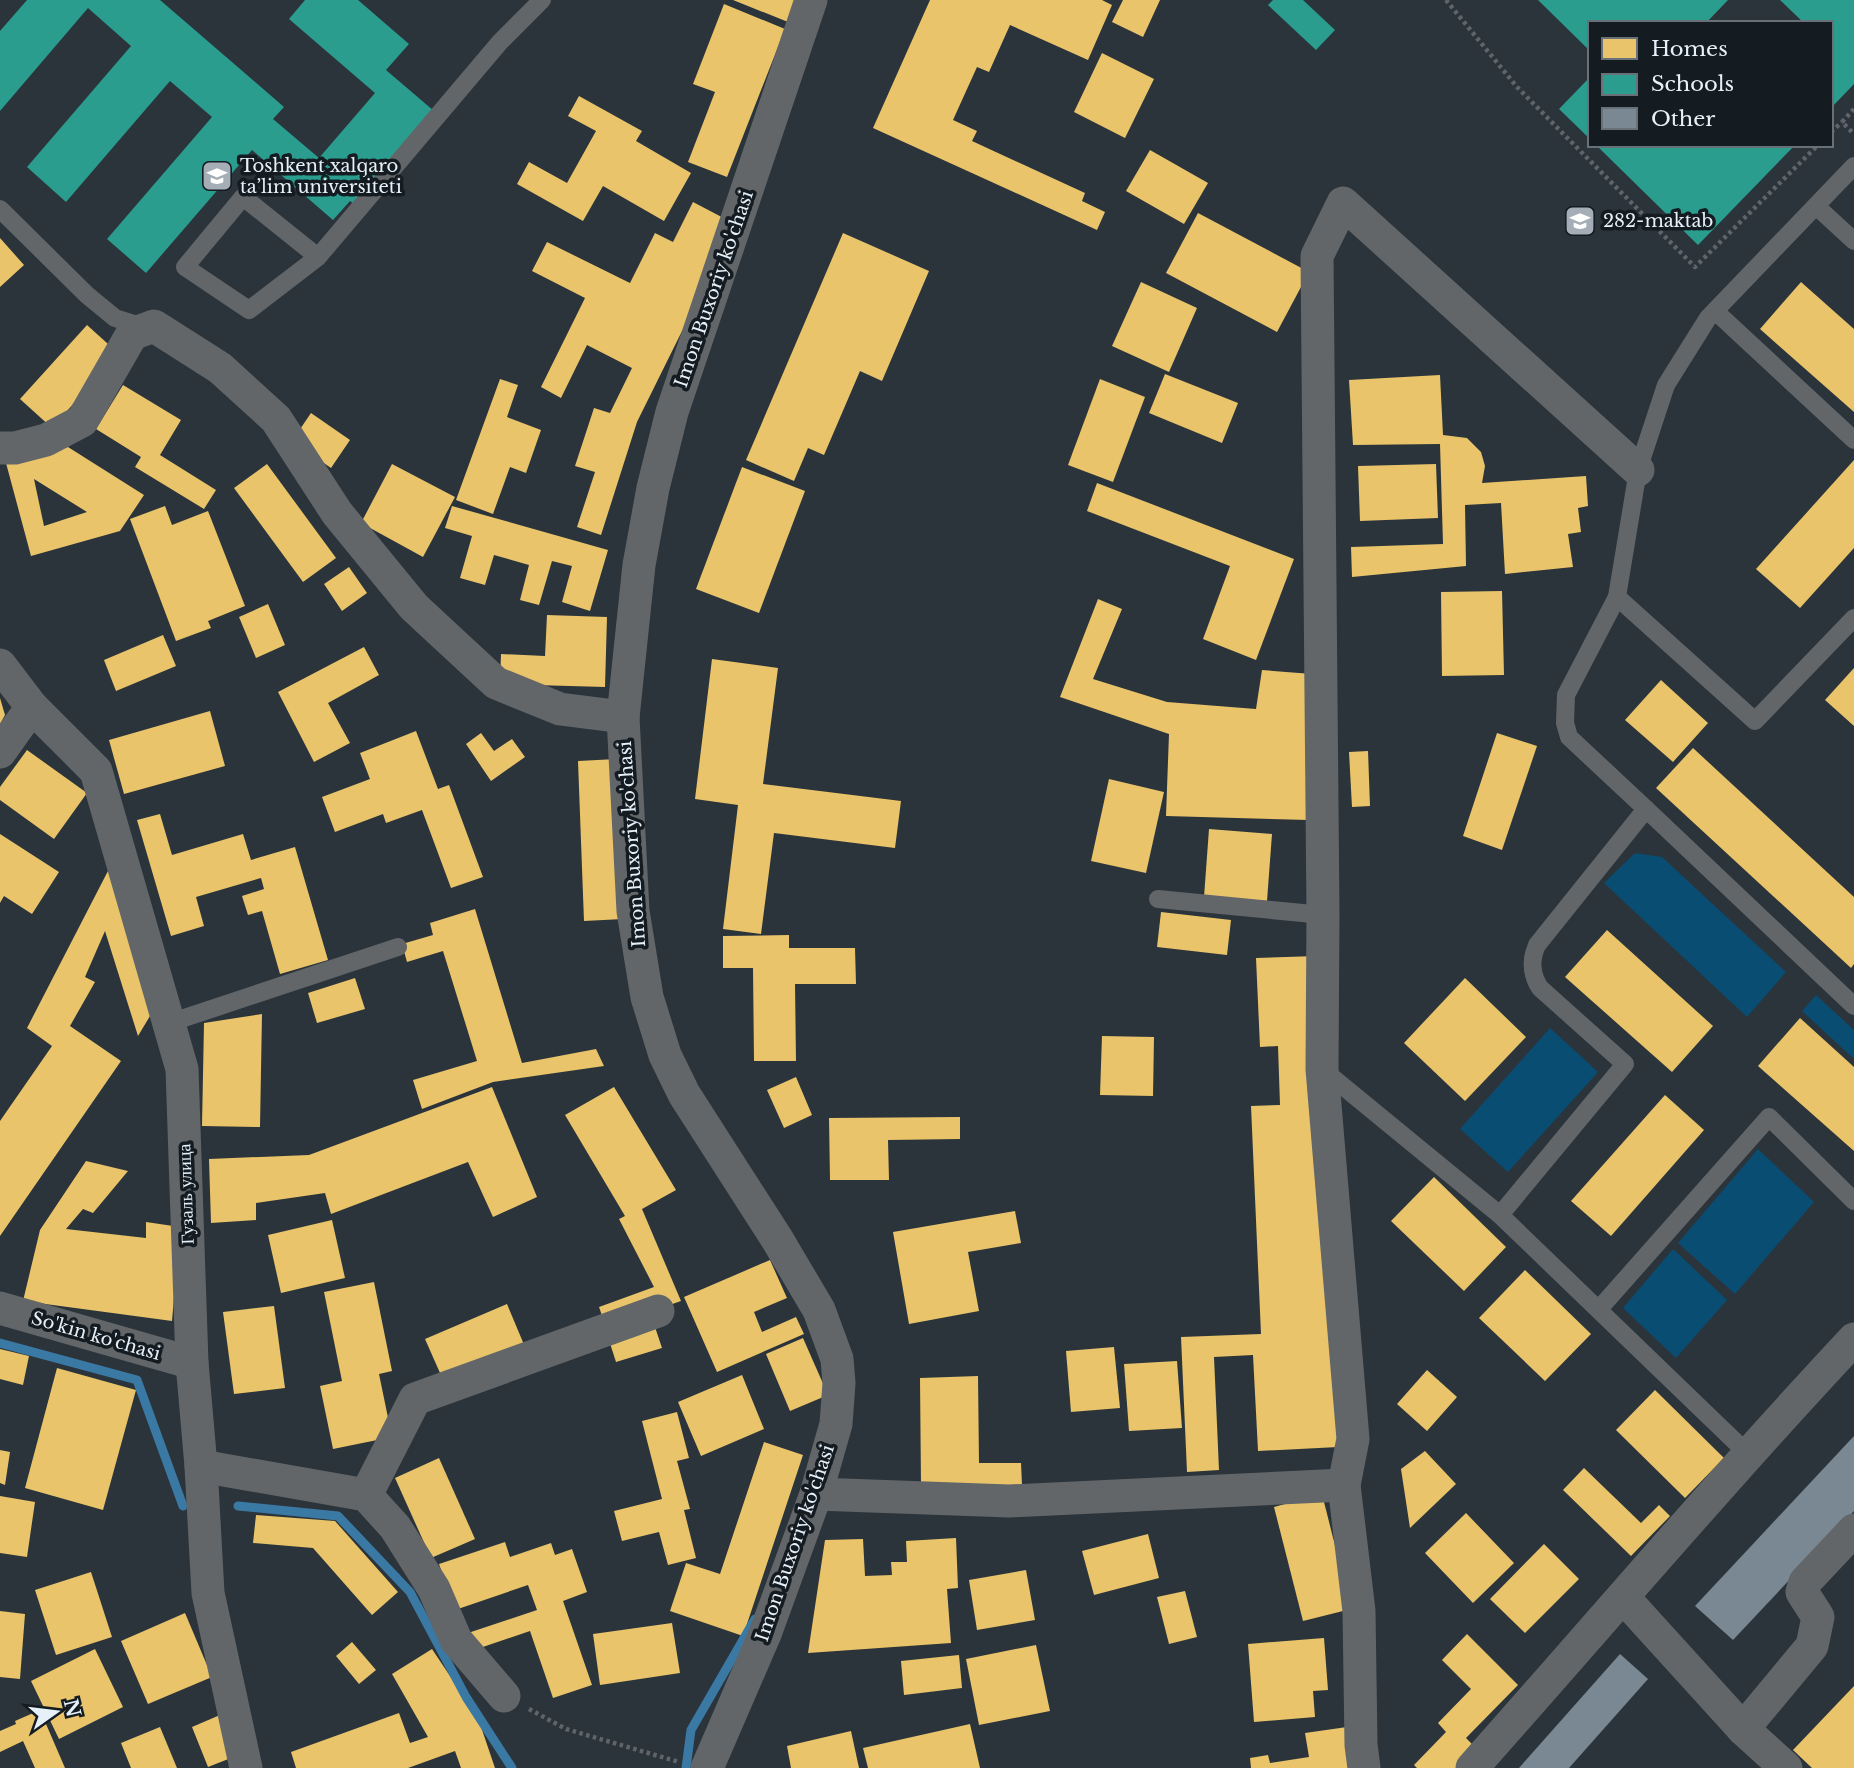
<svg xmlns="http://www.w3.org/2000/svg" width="1854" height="1768" font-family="'Libre Baskerville',serif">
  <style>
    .green { fill: #094d73 }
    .homes { fill: #e9c46a; fill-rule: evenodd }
    .schools { fill: #2a9d8f }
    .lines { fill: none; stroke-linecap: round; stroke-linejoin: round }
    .stream { stroke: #3b79a5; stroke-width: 9 }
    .building { fill: #7a8893 }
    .path { stroke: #61656a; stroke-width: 4.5; stroke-dasharray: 3.5 3.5; stroke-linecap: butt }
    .service { stroke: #626669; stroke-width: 18 }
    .minor { stroke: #626669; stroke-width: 33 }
    .labels { text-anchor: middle; stroke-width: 7; stroke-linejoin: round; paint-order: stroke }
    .poi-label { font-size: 18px; fill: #e6f0f9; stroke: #141c22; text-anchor: start }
    .street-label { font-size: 18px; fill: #e6f0f9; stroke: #141c22 }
  </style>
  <rect width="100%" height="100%" fill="#2b343b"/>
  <g class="green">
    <path d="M 1635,853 L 1662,857 L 1786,972 L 1747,1017 L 1604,883 Z"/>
    <path d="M 1816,995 L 1854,1030 L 1854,1059 L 1802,1011 Z"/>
    <path d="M 1550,1028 L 1598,1072 L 1508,1172 L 1460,1129 Z"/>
    <path d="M 1758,1149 L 1814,1202 L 1735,1294 L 1678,1243 Z"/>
    <path d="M 1673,1249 L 1727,1300 L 1676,1358 L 1623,1308 Z"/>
  </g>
  <g class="homes">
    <path d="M 733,0 L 797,0 L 788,22 Z"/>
    <path d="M 930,0 L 1102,0 L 1112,5 L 1088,60 L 1010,25 L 989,72 L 977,67 L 953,120 L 977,131 L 972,141 L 1085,193 L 1082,201 L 1105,212 L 1097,230 L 873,128 Z"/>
    <path d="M 1123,0 L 1160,0 L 1143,37 L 1112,22 Z"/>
    <path d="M 724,4 L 785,29 L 727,177 L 688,162 L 715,92 L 693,84 Z"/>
    <path d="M 1102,53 L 1154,79 L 1125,138 L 1074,112 Z"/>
    <path d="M 579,96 L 642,131 L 636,141 L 691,173 L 664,221 L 603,186 L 583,221 L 517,184 L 529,162 L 567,183 L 596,131 L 568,116 Z"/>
    <path d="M 1150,150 L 1208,183 L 1184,224 L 1126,191 Z"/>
    <path d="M 693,202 L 735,224 L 637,422 L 601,535 L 577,527 L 595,472 L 575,466 L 594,408 L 610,413 L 632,368 L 587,345 L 561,398 L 541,387 L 585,298 L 532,271 L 547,242 L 630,283 L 655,233 L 673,242 Z"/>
    <path d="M 1198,213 L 1309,272 L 1277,332 L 1166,273 Z"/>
    <path d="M 843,233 L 929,271 L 882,381 L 860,371 L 824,455 L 808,448 L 794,481 L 746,460 Z"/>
    <path d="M 0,238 L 24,265 L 0,287 Z"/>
    <path d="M 1141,282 L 1197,308 L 1169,372 L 1112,346 Z"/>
    <path d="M 1801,282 L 1854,329 L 1854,412 L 1760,329 Z"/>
    <path d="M 87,325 L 118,353 L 52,428 L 20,399 Z"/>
    <path d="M 1165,374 L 1238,403 L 1222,443 L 1149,413 Z"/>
    <path d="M 1440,375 L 1443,435 L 1467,438 L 1481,452 L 1485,466 L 1482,483 L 1586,476 L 1588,506 L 1578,508 L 1581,532 L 1568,534 L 1573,567 L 1505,574 L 1501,503 L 1465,505 L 1466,566 L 1352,577 L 1351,547 L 1443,544 L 1440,444 L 1353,445 L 1349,380 Z"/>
    <path d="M 500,379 L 518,385 L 507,417 L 541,430 L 526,473 L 510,467 L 493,514 L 456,500 Z"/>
    <path d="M 1100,379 L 1145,397 L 1113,482 L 1068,465 Z"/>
    <path d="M 123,385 L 181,420 L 160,455 L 216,490 L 204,509 L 135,467 L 141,457 L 96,429 Z"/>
    <path d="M 311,413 L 350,440 L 331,468 L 292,441 Z"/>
    <path d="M 68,447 L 144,495 L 120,531 L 31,556 L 6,463 ZM 34,479 L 87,512 L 44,526 Z"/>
    <path d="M 1854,460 L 1854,548 L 1800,608 L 1756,569 Z"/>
    <path d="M 267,464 L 336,558 L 303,582 L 234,488 Z"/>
    <path d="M 392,464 L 455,497 L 423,557 L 361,523 Z"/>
    <path d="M 1436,464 L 1438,518 L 1360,521 L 1358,466 Z"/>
    <path d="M 742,467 L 805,491 L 759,613 L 696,589 Z"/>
    <path d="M 1097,483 L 1294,559 L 1256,660 L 1203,639 L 1230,566 L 1087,511 Z"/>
    <path d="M 165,506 L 172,525 L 208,511 L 245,606 L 208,621 L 211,628 L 176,641 L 130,519 Z"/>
    <path d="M 452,506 L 608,550 L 590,611 L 562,602 L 572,566 L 552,561 L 539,605 L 520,600 L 529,565 L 494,555 L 485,585 L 460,578 L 472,536 L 445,528 Z"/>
    <path d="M 349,567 L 367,593 L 342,611 L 324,584 Z"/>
    <path d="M 1502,591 L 1504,675 L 1442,676 L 1441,592 Z"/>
    <path d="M 1098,599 L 1122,609 L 1093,679 L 1167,702 L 1256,709 L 1262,670 L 1312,674 L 1309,820 L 1166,816 L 1169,734 L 1060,697 Z"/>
    <path d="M 268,604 L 285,645 L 256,658 L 239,617 Z"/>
    <path d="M 547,615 L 607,617 L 605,687 L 500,684 L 501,654 L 545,656 Z"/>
    <path d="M 163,635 L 176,666 L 116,691 L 104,660 Z"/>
    <path d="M 364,647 L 379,675 L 328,703 L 350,743 L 314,762 L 278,692 Z"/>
    <path d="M 712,659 L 778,668 L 763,784 L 901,801 L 895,848 L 774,833 L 761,934 L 723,929 L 738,805 L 695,799 Z"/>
    <path d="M 1854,668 L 1854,726 L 1825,700 Z"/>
    <path d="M 1661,680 L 1708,723 L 1673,762 L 1625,720 Z"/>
    <path d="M 0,698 L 5,715 L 0,724 Z"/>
    <path d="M 210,711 L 225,766 L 124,794 L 109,740 Z"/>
    <path d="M 416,731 L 438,789 L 449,785 L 483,877 L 451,888 L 422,810 L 386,823 L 383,814 L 335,832 L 322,797 L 370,779 L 360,753 Z"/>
    <path d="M 481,733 L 494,751 L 512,739 L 525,757 L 491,781 L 466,744 Z"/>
    <path d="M 1497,733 L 1537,746 L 1502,850 L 1463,836 Z"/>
    <path d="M 1693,748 L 1854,897 L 1854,964 L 1851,968 L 1656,788 Z"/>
    <path d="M 27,750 L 87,793 L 54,839 L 0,800 L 0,787 Z"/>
    <path d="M 1368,751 L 1370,806 L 1352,807 L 1349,752 Z"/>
    <path d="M 617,759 L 623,919 L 584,921 L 578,761 Z"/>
    <path d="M 1109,779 L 1164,792 L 1146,873 L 1091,861 Z"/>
    <path d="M 160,814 L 172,855 L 243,834 L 251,860 L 295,847 L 328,960 L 280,974 L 262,911 L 248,915 L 242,896 L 264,889 L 261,878 L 196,897 L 204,926 L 171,936 L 137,820 Z"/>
    <path d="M 1209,829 L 1272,834 L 1267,901 L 1204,897 Z"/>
    <path d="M 0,834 L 59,872 L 32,914 L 4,896 L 0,903 Z"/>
    <path d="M 109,869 L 156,1006 L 138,1036 L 105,931 L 85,977 L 95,982 L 70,1026 L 121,1061 L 0,1236 L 0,1121 L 52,1046 L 27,1028 Z"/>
    <path d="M 475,909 L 522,1063 L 596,1049 L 604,1066 L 493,1082 L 422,1109 L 413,1080 L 477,1061 L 443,951 L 407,962 L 402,944 L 433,935 L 430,923 Z"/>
    <path d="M 1161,912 L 1231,920 L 1227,955 L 1157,947 Z"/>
    <path d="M 1607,930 L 1713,1026 L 1672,1072 L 1565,977 Z"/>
    <path d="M 789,935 L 789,948 L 855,948 L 856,984 L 795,984 L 796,1061 L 754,1061 L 753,968 L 723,968 L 723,936 Z"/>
    <path d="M 1317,956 L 1338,1447 L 1258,1451 L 1253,1355 L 1214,1357 L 1219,1470 L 1187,1472 L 1181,1337 L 1261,1334 L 1251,1106 L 1280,1105 L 1278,1046 L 1260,1047 L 1256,958 Z"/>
    <path d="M 355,978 L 365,1009 L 317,1023 L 308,993 Z"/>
    <path d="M 1465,978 L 1526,1037 L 1465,1101 L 1404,1043 Z"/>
    <path d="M 262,1014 L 260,1127 L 202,1126 L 204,1023 Z"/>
    <path d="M 1800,1018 L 1854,1067 L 1854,1151 L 1758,1066 Z"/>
    <path d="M 1102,1036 L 1154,1037 L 1153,1096 L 1100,1095 Z"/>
    <path d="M 796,1077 L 812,1115 L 784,1128 L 767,1090 Z"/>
    <path d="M 492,1087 L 537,1197 L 493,1217 L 468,1162 L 331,1214 L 325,1193 L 256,1203 L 256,1220 L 211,1223 L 209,1159 L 309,1155 Z"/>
    <path d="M 614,1087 L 676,1190 L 642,1209 L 681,1301 L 606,1327 L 599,1307 L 654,1287 L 619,1219 L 625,1216 L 565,1115 Z"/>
    <path d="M 1665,1095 L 1704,1130 L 1611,1236 L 1571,1201 Z"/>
    <path d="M 960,1117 L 960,1139 L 888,1140 L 889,1180 L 830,1180 L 829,1118 Z"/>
    <path d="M 86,1161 L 128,1171 L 93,1213 L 83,1209 L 66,1229 L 146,1238 L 146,1222 L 180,1227 L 172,1321 L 23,1301 L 40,1230 Z"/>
    <path d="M 1434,1177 L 1506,1247 L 1464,1291 L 1391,1221 Z"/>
    <path d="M 1015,1211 L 1021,1243 L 968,1252 L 979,1311 L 909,1324 L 893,1232 Z"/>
    <path d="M 332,1220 L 345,1278 L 281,1293 L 268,1235 Z"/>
    <path d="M 770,1260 L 787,1298 L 754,1312 L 762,1332 L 796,1317 L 804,1334 L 717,1372 L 684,1297 Z"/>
    <path d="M 1525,1270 L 1591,1334 L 1545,1381 L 1479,1318 Z"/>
    <path d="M 374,1282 L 392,1371 L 379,1374 L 392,1437 L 333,1449 L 320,1386 L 342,1381 L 324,1292 Z"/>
    <path d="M 507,1304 L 525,1347 L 444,1382 L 425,1339 Z"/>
    <path d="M 274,1306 L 285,1388 L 234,1394 L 223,1312 Z"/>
    <path d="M 653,1321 L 662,1348 L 616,1362 L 607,1334 Z"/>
    <path d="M 803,1338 L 828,1395 L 790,1411 L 766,1354 Z"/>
    <path d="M 1114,1347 L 1120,1408 L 1071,1412 L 1066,1351 Z"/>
    <path d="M 0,1349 L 29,1356 L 23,1385 L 0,1379 Z"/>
    <path d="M 1177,1361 L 1182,1428 L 1129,1431 L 1124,1364 Z"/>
    <path d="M 57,1368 L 136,1390 L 103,1510 L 25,1488 Z"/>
    <path d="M 1427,1370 L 1457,1397 L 1427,1431 L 1397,1404 Z"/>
    <path d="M 742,1375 L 764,1429 L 701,1456 L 678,1402 Z"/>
    <path d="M 978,1376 L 979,1463 L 1021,1463 L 1022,1485 L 921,1486 L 920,1378 Z"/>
    <path d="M 1655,1390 L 1724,1458 L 1685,1498 L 1616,1430 Z"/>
    <path d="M 677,1412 L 689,1458 L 677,1461 L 690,1509 L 684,1510 L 696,1558 L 668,1565 L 659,1532 L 622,1541 L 614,1511 L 662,1499 L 642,1421 Z"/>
    <path d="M 764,1442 L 803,1455 L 743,1636 L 670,1611 L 686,1563 L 720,1574 Z"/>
    <path d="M 0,1450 L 10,1452 L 5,1485 L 0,1483 Z"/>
    <path d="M 1425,1451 L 1456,1484 L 1410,1528 L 1401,1469 Z"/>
    <path d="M 439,1458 L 475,1539 L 431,1558 L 395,1478 Z"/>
    <path d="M 1584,1468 L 1641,1523 L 1659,1505 L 1670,1516 L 1631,1556 L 1563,1490 Z"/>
    <path d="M 1322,1494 L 1351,1609 L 1303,1621 L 1274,1507 Z"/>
    <path d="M 0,1496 L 35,1502 L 27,1557 L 0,1553 Z"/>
    <path d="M 1466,1513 L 1514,1563 L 1473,1603 L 1425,1553 Z"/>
    <path d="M 256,1515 L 335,1521 L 398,1592 L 372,1615 L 313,1548 L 253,1543 Z"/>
    <path d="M 1148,1534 L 1159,1578 L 1094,1595 L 1082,1551 Z"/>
    <path d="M 956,1538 L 958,1588 L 947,1589 L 951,1643 L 808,1653 L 825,1540 L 863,1539 L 865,1576 L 892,1575 L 891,1562 L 907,1562 L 906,1541 Z"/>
    <path d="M 505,1542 L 510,1557 L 551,1543 L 555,1555 L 572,1549 L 587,1592 L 563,1601 L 592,1685 L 553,1698 L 530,1631 L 474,1650 L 468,1633 L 537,1610 L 528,1585 L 455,1610 L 439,1564 Z"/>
    <path d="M 1544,1544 L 1579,1579 L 1525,1633 L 1490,1599 Z"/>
    <path d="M 1026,1570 L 1035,1620 L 977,1630 L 969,1580 Z"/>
    <path d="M 91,1572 L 112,1637 L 56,1655 L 35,1590 Z"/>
    <path d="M 1185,1591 L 1197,1637 L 1169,1644 L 1157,1597 Z"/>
    <path d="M 0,1611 L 25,1614 L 20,1679 L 0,1677 Z"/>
    <path d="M 185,1613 L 212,1677 L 148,1704 L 121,1641 Z"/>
    <path d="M 672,1623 L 680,1673 L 600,1685 L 593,1634 Z"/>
    <path d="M 1467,1634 L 1518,1685 L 1466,1738 L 1478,1750 L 1461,1768 L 1417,1768 L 1414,1765 L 1446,1732 L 1438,1723 L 1471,1689 L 1442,1660 Z"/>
    <path d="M 1324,1638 L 1328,1690 L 1313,1691 L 1315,1717 L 1254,1722 L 1248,1644 Z"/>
    <path d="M 352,1642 L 376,1670 L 359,1684 L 336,1656 Z"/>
    <path d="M 1036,1645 L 1050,1711 L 979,1725 L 966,1659 Z"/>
    <path d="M 95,1649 L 123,1707 L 59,1739 L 31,1681 Z"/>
    <path d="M 432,1649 L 478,1718 L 495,1768 L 461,1768 L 455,1751 L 408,1768 L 296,1768 L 291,1752 L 399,1713 L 410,1743 L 428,1737 L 392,1674 Z"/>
    <path d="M 959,1655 L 962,1688 L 904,1695 L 901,1661 Z"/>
    <path d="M 1854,1686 L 1854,1768 L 1812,1768 L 1793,1750 Z"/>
    <path d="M 40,1710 L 65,1768 L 35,1768 L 23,1741 L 0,1752 L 0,1731 L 16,1724 L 15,1721 Z"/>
    <path d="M 220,1715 L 236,1756 L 208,1767 L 192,1727 Z"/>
    <path d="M 970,1724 L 980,1768 L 868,1768 L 863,1748 Z"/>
    <path d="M 1354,1726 L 1360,1768 L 1251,1768 L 1250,1758 L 1268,1755 L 1270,1763 L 1309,1757 L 1305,1733 Z"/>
    <path d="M 160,1727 L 177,1768 L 131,1768 L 121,1743 Z"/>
    <path d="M 851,1731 L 859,1768 L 791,1768 L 787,1746 Z"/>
  </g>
  <g class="schools">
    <path d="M 27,0 L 160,0 L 284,107 L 273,119 L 319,158 L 375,93 L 289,19 L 305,0 L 358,0 L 409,44 L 386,70 L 434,111 L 354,204 L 350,201 L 333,220 L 252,150 L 146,273 L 107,239 L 212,117 L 170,81 L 66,202 L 27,167 L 131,46 L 88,8 L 0,111 L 0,31 Z"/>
    <path d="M 1273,0 L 1303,0 L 1335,30 L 1316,50 L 1268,5 Z"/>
    <path d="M 1538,0 L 1728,0 L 1706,23 L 1590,23 L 1590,51 Z"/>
    <path d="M 1780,0 L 1854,0 L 1854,84 L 1831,108 L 1831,23 L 1804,23 Z"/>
    <path d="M 1590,77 L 1590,139 L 1559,109 Z"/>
    <path d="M 1596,145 L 1720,145 L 1723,148 L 1725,145 L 1795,145 L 1698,245 Z"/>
  </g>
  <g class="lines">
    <g class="stream">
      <path d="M 0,1343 L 137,1380 L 183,1506"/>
      <path d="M 238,1506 L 338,1516 L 410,1592 L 466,1697 L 512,1768"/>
      <path d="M 686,1768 L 691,1730 L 755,1619"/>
    </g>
  </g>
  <g class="building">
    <path d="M 1854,1436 L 1854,1511 L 1733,1640 L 1695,1606 Z"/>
    <path d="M 1620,1654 L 1648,1679 L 1569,1768 L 1519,1768 Z"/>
  </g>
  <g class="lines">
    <g class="path">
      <path d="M 1446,0 L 1517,87 L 1695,267 L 1818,145"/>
      <path d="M 1854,109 L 1842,122 L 1854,134"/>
      <path d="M 1831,132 L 1842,122"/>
      <path d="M 529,1709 L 566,1729 L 679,1762"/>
    </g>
    <g class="service">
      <path d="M 1816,206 L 1854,241"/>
      <path d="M 0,209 L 87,295 L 115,318 L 144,327"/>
      <path d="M 318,257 L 243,197 L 185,267 L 249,310 L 318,257 L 500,42 L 542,0"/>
      <path d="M 1715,311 L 1854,440"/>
      <path d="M 1617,597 L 1755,721 L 1854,618"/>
      <path d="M 1646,809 L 1854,1006"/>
      <path d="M 1158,899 L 1323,915"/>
      <path d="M 169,1023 L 398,947"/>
      <path d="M 1322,1069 L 1500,1215 L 1747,1453"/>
      <path d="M 1500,1215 L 1625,1064 L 1540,988 C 1531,974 1530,961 1537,945 L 1646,809 L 1569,737 L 1565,723 L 1566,695 L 1617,597 L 1638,470 L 1666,385 L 1708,318 L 1854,166"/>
      <path d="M 1599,1309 L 1769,1117 L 1854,1201"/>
    </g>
    <g class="minor">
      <path d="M 0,448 L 15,448 L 46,440 L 82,421 L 132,334 L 154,326 L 220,368 L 276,419 L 337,513 L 414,607 L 496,683 L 560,709 L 623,717"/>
      <path d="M 0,665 L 32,707 L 96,771 L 182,1069 L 192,1363 L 201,1466 L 208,1593 L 246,1768"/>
      <path d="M 0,752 L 32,707"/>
      <path d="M 0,1308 L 192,1363"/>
      <path d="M 201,1466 L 366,1495 L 395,1527 L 434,1589 L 456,1640 L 504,1696"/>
      <path d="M 816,1494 L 1009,1501 L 1344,1485"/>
      <path d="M 366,1495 L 415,1399 L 658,1311"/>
      <path d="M 1624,1598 L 1743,1729 L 1786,1768"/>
      <path d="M 1743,1729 L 1812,1646 L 1818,1617 L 1802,1592 L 1805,1582 L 1854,1530"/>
      <path d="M 707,1768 L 765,1634 L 816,1494 L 836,1424 L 839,1383 L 837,1359 L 819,1310 L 777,1239 L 684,1094 L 665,1055 L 647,997 L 633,911 L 623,717 L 639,565 L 653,488 L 672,412 L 811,0"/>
      <path d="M 1364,1768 L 1361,1745 L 1359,1611 L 1344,1485 L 1353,1439 L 1322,1069 L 1323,915 L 1317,256 L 1343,203 L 1638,470"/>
      <path d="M 1472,1768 C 1599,1625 1723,1479 1854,1339"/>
    </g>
  </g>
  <defs>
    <g id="university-square" transform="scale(1.575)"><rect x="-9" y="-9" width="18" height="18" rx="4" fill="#a5aeb6" stroke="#141c22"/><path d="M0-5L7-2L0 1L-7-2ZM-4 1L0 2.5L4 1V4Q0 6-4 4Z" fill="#fff"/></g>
    <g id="school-square" transform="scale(1.575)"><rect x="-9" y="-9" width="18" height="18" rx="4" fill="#a5aeb6" stroke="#141c22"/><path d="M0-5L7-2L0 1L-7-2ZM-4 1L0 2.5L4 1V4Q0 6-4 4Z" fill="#fff"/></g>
  </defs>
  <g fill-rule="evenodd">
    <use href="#university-square" x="217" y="176"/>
    <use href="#school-square" x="1580" y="221"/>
  </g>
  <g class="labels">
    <g class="poi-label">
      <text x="240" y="172">Toshkent xalqaro<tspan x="240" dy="21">ta’lim universiteti</tspan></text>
      <text x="1603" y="227">282-maktab</text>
    </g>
    <g class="street-label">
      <text transform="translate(714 289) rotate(-71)" y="6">Imon Buxoriy ko'chasi</text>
      <text transform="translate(632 844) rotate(-94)" y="6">Imon Buxoriy ko'chasi</text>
      <text transform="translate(186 1194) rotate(-92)" y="6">Гузаль улица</text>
      <text transform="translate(96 1336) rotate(16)" y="6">So'kin ko'chasi</text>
      <text transform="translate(795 1543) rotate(-71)" y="6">Imon Buxoriy ko'chasi</text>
    </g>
  </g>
  <rect x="1588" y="21" width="245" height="126" fill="#141c22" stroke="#687178" stroke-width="2"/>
  <rect x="1602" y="38" width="35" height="21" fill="#e9c46a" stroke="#687178" stroke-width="2"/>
  <text x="1651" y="56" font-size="21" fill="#e6f0f9">Homes</text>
  <rect x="1602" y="74" width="35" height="21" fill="#2a9d8f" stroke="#687178" stroke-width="2"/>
  <text x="1651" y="91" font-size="21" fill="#e6f0f9">Schools</text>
  <rect x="1602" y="108" width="35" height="21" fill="#7a8893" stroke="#687178" stroke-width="2"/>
  <text x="1651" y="126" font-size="21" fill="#e6f0f9">Other</text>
  <g transform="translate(56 1712) rotate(76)" stroke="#141c22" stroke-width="5" paint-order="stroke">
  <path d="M0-5L12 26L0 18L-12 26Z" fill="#e6f0f9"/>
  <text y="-10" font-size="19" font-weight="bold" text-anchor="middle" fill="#e6f0f9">N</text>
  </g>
</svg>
